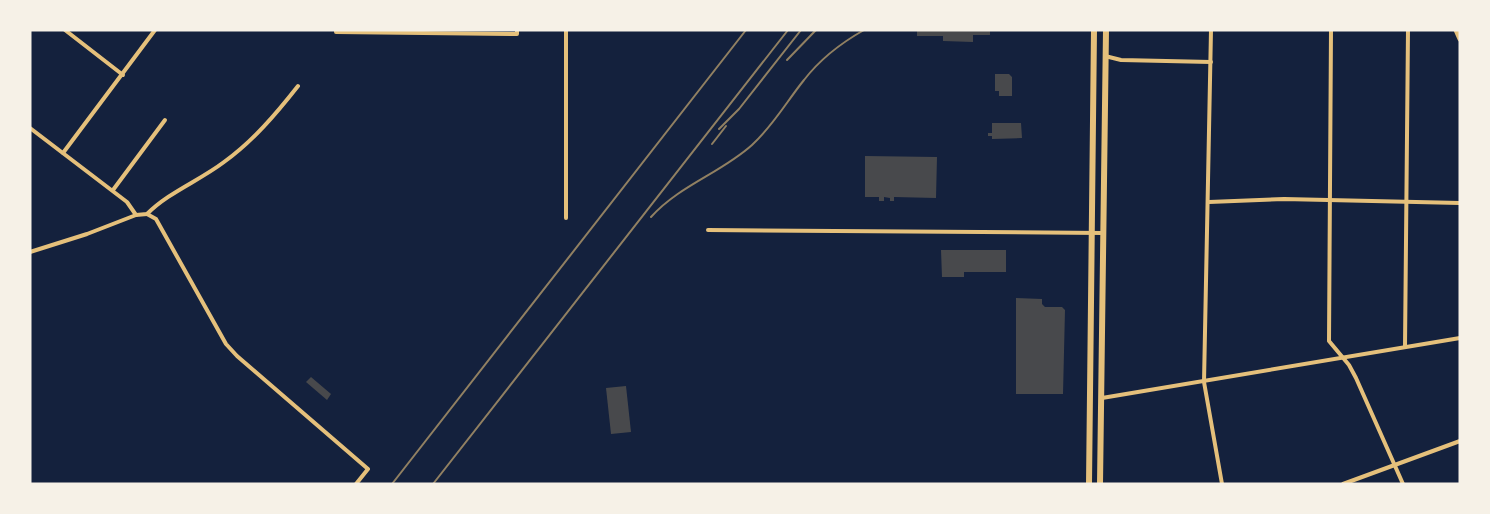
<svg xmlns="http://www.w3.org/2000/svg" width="1490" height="514" font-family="'Exo 2',sans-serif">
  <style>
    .building { fill: #48494c }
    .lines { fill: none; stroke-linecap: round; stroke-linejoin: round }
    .minor { stroke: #e5c07b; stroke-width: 4 }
    .tertiary { stroke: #e5c07b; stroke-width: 5 }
    .secondary { stroke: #e5c07b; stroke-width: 6 }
    .rail { stroke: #918062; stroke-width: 2 }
  </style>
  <rect width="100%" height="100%" fill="#14213d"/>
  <g class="building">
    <path d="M 917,30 L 990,30 L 990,35 L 973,35 L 973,42 L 943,41 L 943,36 L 917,36 Z"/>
    <path d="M 995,74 L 1009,74 L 1012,77 L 1012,96 L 999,96 L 999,91 L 995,91 Z"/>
    <path d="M 992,123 L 1021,123 L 1022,138 L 992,139 L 992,136 L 988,136 L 988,133 L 992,133 Z"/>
    <path d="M 865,156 L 937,157 L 936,198 L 894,197 L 894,201 L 890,201 L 890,198 L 884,197 L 884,201 L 879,201 L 879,197 L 865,197 Z"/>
    <path d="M 941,250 L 1006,250 L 1006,272 L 964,272 L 964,277 L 942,277 Z"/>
    <path d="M 1016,298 L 1042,299 L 1042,304 L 1045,307 L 1062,307 L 1065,310 L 1063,394 L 1016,394 Z"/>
    <path d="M 311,377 L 331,394 L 327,400 L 306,382 Z"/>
    <path d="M 626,386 L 631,432 L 611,434 L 606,388 Z"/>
  </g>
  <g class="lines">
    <g class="minor">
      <path d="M 65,30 L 123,75"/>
      <path d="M 336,30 L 336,32 L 517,34 L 517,30"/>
      <path d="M 1211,30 L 1204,382 L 1222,484"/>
      <path d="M 1331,30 L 1329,341 L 1349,365 L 1356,378 L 1403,484"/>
      <path d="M 1105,56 L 1121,60 L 1211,62"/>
      <path d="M 30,128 L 127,202 L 136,215"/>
      <path d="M 63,153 L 155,30"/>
      <path d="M 113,190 L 165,120"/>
      <path d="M 1209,202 L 1284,199 L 1460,203"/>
      <path d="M 147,214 L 156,219 L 226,344 L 237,356 L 368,469 L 356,484"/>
      <path d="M 566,218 L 566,30"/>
      <path d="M 708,230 L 1103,233"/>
      <path d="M 30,252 L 87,234 L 136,215 L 147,214 C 169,192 199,181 224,162 C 253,141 276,114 298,86"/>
      <path d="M 1405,347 L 1408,30"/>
      <path d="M 1102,398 L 1460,338"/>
      <path d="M 1343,484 L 1460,441"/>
    </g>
    <path class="tertiary" d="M 1456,30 L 1460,39"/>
    <g class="secondary">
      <path d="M 1089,484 L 1094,30"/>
      <path d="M 1100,484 L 1106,30"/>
    </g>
    <g class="rail">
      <path d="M 787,60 L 816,30"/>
      <path d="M 719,129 L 739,109 L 801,30"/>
      <path d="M 712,144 L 726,126"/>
      <path d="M 651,217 C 680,185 721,173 752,145 C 773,126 787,101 804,80 C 821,58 841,43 864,30"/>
      <path d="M 392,484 L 746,30"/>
      <path d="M 433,484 L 788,30"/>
    </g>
  </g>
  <rect width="1490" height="514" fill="none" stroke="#f6f1e7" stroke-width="63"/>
</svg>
